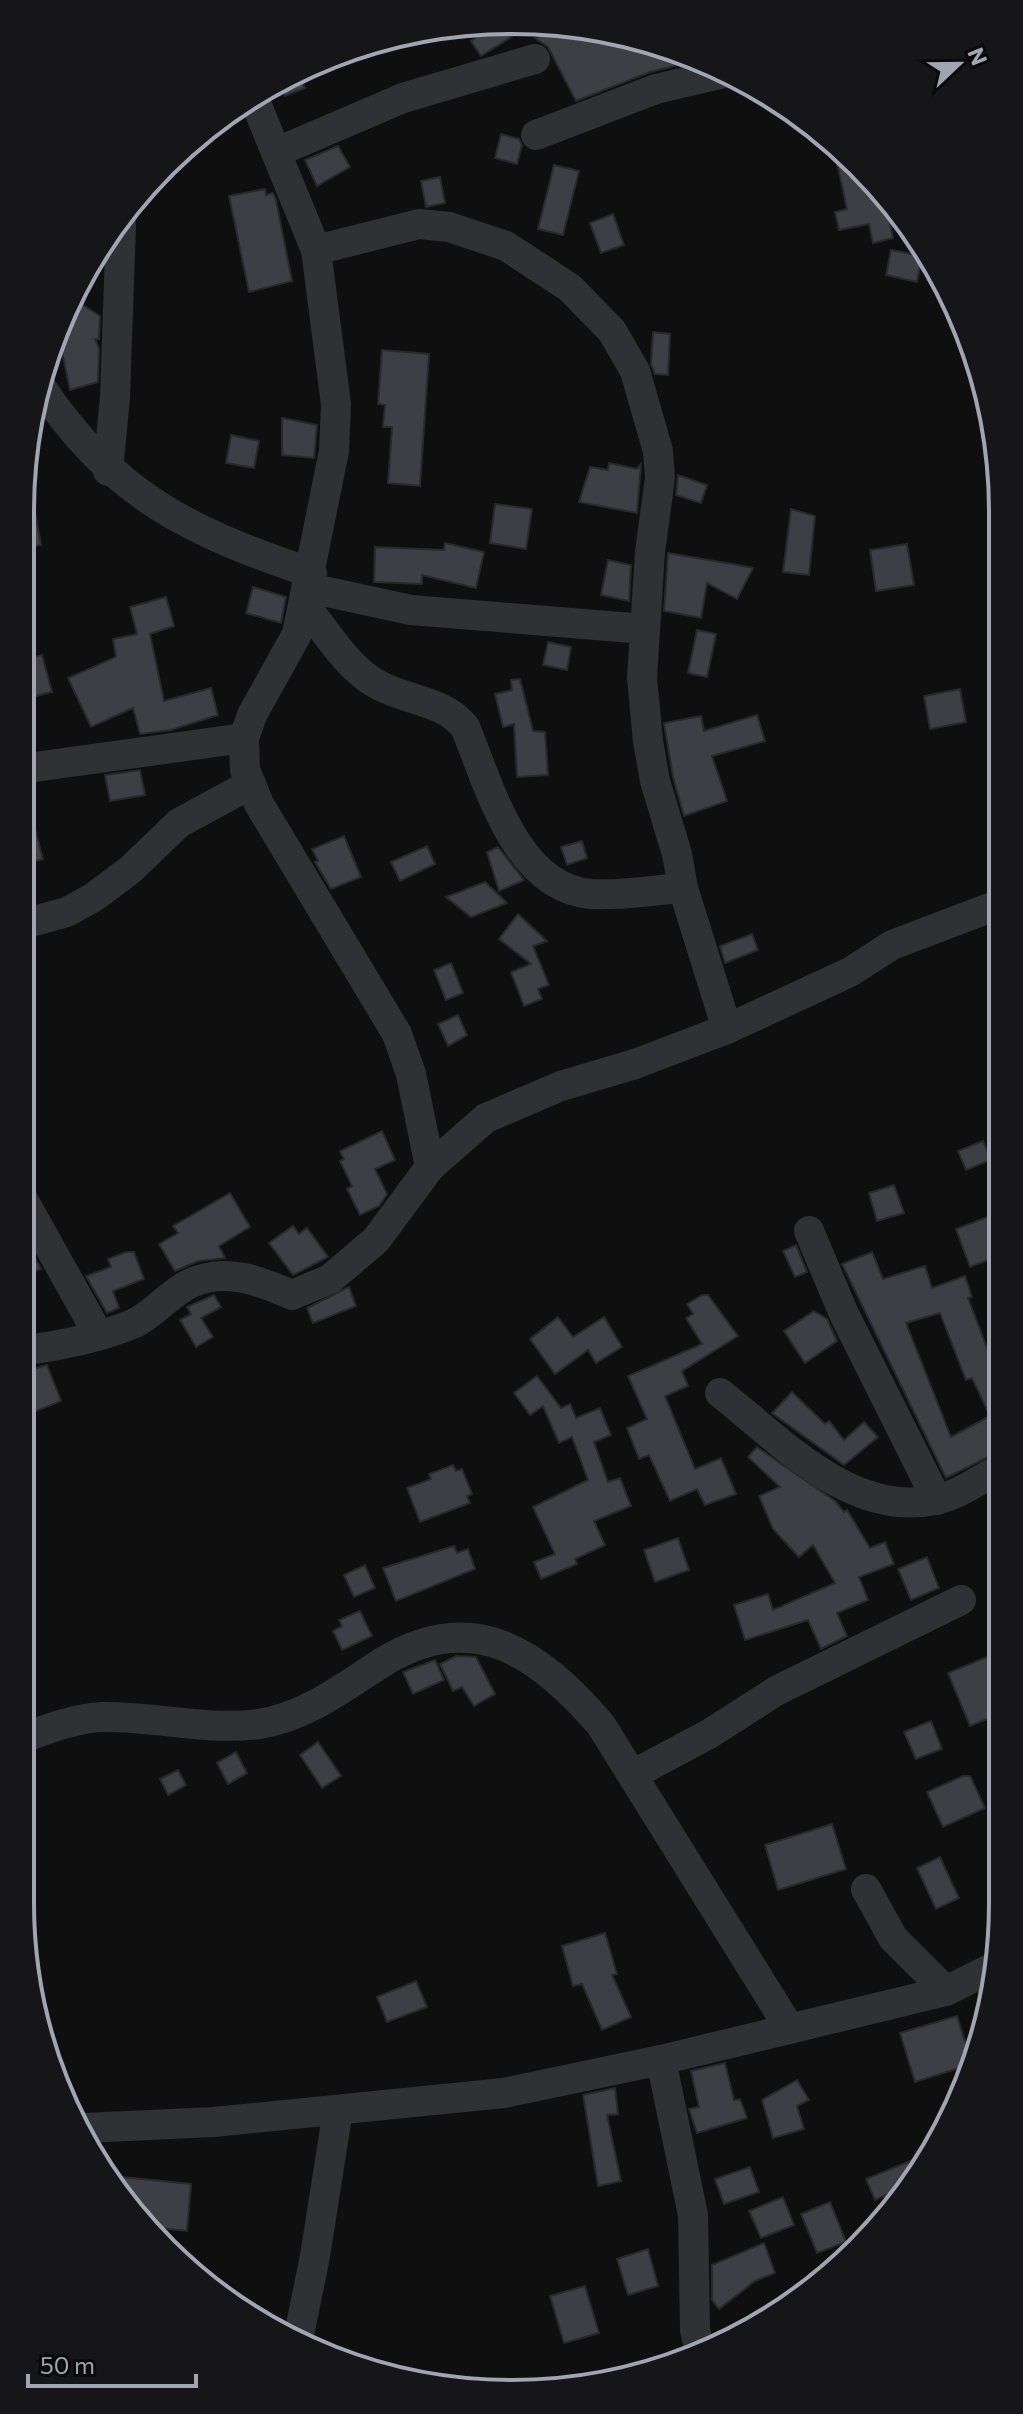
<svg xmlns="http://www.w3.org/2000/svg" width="1023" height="2414" font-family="Commissioner,sans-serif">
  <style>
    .building { fill: #3e3f44; stroke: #29292c; stroke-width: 2; fill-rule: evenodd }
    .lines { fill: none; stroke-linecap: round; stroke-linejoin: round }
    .minor { stroke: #303135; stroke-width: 30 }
    .rim { fill: none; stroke: #a0a5b1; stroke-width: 4 }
  </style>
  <rect width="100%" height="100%" fill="#0f0f10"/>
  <g class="building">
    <path d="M 498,23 L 527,27 L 481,56 L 471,41 Z"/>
    <path d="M 550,30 L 670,46 L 699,60 L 650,72 L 576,101 L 548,47 L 535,38 Z"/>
    <path d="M 297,70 L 305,88 L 285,96 L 279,82 Z"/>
    <path d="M 501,134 L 519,139 L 522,145 L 517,164 L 495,158 Z"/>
    <path d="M 338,146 L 350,167 L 317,186 L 305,160 Z"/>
    <path d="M 834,149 L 884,196 L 893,238 L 873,243 L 869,224 L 839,230 L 835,212 L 847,209 Z"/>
    <path d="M 554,165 L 579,171 L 563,235 L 538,229 Z"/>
    <path d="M 440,177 L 445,203 L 426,207 L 421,181 Z"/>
    <path d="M 265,189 L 266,195 L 273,193 L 276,200 L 292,281 L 249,292 L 229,196 Z"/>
    <path d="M 613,214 L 624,245 L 601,253 L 590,223 Z"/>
    <path d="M 891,250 L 922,256 L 917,282 L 886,275 Z"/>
    <path d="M 77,301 L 100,316 L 99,339 L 95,339 L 99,349 L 98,382 L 70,390 L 58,333 Z"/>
    <path d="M 653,332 L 670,334 L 668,375 L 655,374 L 651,364 Z"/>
    <path d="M 382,350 L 429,354 L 420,486 L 388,483 L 392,427 L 383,427 L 385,405 L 378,404 Z"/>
    <path d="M 282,418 L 317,425 L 314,458 L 282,455 Z"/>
    <path d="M 231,435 L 259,441 L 254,468 L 226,463 Z"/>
    <path d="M 609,463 L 637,469 L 641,464 L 637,513 L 579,502 L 590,467 L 608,470 Z"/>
    <path d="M 678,475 L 707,485 L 701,503 L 676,495 Z"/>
    <path d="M 29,479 L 41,545 L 20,548 L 20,511 L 25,480 Z"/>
    <path d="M 495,504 L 532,509 L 526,549 L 490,543 Z"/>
    <path d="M 791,509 L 815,516 L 809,575 L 783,572 Z"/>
    <path d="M 445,543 L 484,552 L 476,588 L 422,575 L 422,584 L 374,582 L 375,547 L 444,550 Z"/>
    <path d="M 907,544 L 914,585 L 876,591 L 870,550 Z"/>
    <path d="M 668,553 L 732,564 L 753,568 L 737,599 L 707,583 L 701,618 L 664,611 Z"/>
    <path d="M 608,560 L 631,565 L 629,601 L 601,595 Z"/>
    <path d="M 253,587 L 286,597 L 281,623 L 246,613 Z"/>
    <path d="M 166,597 L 174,626 L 150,634 L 164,701 L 211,688 L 218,715 L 171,730 L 140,734 L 133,708 L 91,727 L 68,678 L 116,657 L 113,639 L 137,634 L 130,607 Z"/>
    <path d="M 697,630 L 716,634 L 707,677 L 688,673 Z"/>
    <path d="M 548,642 L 571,647 L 567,670 L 543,665 Z"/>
    <path d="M 42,655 L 52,692 L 20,700 L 20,661 Z"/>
    <path d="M 520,679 L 533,731 L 545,732 L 548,775 L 517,777 L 514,724 L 503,727 L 495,694 L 512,690 L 511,680 Z"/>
    <path d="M 960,689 L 966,722 L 930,729 L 924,696 Z"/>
    <path d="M 757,715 L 765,741 L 712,756 L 727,801 L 684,816 L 673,777 L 664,723 L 701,716 L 704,731 Z"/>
    <path d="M 140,770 L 145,795 L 110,801 L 105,775 Z"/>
    <path d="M 35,829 L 43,859 L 20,865 L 20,833 Z"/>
    <path d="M 344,836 L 361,877 L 331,889 L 315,862 L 318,861 L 312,849 Z"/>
    <path d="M 582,841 L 587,858 L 567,865 L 561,847 Z"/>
    <path d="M 427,846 L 435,864 L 400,881 L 391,862 Z"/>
    <path d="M 498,847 L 524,880 L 499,891 L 487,852 Z"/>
    <path d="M 485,882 L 507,903 L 471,917 L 446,897 Z"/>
    <path d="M 518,914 L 547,941 L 533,946 L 549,985 L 538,989 L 542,999 L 524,1006 L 511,972 L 531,964 L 499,939 Z"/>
    <path d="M 752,934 L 758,950 L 725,963 L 720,946 Z"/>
    <path d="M 451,963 L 463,993 L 446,1000 L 434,970 Z"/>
    <path d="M 458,1015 L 467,1035 L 448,1046 L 438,1024 Z"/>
    <path d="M 382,1131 L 395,1160 L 375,1169 L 387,1194 L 379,1206 L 360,1215 L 347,1189 L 352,1186 L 340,1161 L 344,1159 L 340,1151 Z"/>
    <path d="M 983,1141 L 991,1160 L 966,1170 L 958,1151 Z"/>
    <path d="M 894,1185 L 904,1213 L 877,1221 L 869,1193 Z"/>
    <path d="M 230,1193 L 250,1227 L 219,1246 L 225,1258 L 198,1261 L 175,1271 L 159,1244 L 178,1233 L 173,1226 Z"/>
    <path d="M 1001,1212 L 1001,1234 L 988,1238 L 996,1257 L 970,1267 L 956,1229 Z"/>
    <path d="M 293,1226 L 299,1234 L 307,1228 L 328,1257 L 293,1275 L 269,1243 Z"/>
    <path d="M 20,1231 L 41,1269 L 20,1277 Z"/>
    <path d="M 796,1245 L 807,1272 L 795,1277 L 783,1251 Z"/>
    <path d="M 126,1252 L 134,1252 L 144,1279 L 113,1291 L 119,1308 L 107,1313 L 86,1276 L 111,1267 L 108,1259 Z"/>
    <path d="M 872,1252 L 883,1279 L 925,1266 L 932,1288 L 965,1276 L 972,1297 L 968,1298 L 995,1369 L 1001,1367 L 1002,1450 L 946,1478 L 842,1264 ZM 940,1313 L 966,1380 L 972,1378 L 990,1416 L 951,1437 L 906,1323 Z"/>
    <path d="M 349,1287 L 356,1306 L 313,1323 L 307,1308 Z"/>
    <path d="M 214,1295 L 221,1307 L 201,1318 L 213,1337 L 196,1347 L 180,1320 L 191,1314 L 187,1307 Z"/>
    <path d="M 702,1295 L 708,1295 L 738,1336 L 682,1371 L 688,1386 L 665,1396 L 695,1469 L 721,1458 L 736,1494 L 705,1505 L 697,1489 L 670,1501 L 649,1455 L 639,1459 L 627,1428 L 647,1419 L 628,1376 L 702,1344 L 686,1318 L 693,1314 L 687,1304 Z"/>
    <path d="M 814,1311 L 827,1319 L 837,1341 L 805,1363 L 784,1331 Z"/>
    <path d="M 558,1317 L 573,1337 L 604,1317 L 622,1347 L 596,1363 L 588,1350 L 555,1374 L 530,1339 Z"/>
    <path d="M 47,1365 L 61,1401 L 34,1412 L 31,1405 L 20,1408 L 20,1373 Z"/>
    <path d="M 537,1376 L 561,1408 L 570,1404 L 576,1418 L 600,1408 L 611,1435 L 594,1442 L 608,1482 L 620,1478 L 631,1506 L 594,1521 L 605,1545 L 575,1559 L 577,1564 L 541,1579 L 534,1562 L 555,1554 L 533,1507 L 588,1480 L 572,1437 L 559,1443 L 543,1406 L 530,1415 L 514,1393 Z"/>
    <path d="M 792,1392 L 825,1424 L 829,1421 L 844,1440 L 864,1422 L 878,1437 L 844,1465 L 772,1413 Z"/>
    <path d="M 757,1447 L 835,1501 L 844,1512 L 847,1510 L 870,1548 L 885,1542 L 894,1564 L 859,1577 L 868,1600 L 837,1613 L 847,1636 L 821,1649 L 808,1620 L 745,1640 L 734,1605 L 768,1594 L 773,1610 L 835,1583 L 813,1545 L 799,1557 L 773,1529 L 759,1496 L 780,1487 L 748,1457 Z"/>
    <path d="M 453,1465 L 456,1471 L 462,1469 L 472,1494 L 467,1496 L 470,1503 L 420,1522 L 407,1488 L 431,1479 L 429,1474 Z"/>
    <path d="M 678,1538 L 689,1570 L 655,1582 L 644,1550 Z"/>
    <path d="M 454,1546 L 457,1553 L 468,1549 L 475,1569 L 396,1601 L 383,1568 Z"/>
    <path d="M 927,1557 L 939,1588 L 911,1600 L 898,1569 Z"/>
    <path d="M 365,1565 L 375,1588 L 354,1597 L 344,1575 Z"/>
    <path d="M 360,1611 L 372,1636 L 342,1650 L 333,1631 L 342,1626 L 339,1620 Z"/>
    <path d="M 456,1656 L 476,1657 L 495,1694 L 474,1706 L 462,1687 L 453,1691 L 440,1664 Z"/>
    <path d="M 987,1657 L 1002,1696 L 1002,1713 L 970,1726 L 948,1673 Z"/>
    <path d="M 435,1660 L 444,1680 L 413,1694 L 403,1672 Z"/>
    <path d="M 931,1721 L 942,1749 L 916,1759 L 904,1732 Z"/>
    <path d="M 318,1742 L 341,1776 L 322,1788 L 300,1755 Z"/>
    <path d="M 236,1752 L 247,1773 L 228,1784 L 217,1763 Z"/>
    <path d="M 178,1770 L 186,1785 L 168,1795 L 160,1779 Z"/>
    <path d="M 963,1776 L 970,1776 L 985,1808 L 943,1827 L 927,1792 Z"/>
    <path d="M 832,1824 L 846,1869 L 778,1890 L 765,1845 Z"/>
    <path d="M 940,1857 L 959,1898 L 936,1909 L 917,1868 Z"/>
    <path d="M 605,1933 L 617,1974 L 612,1975 L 631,2017 L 602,2030 L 582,1984 L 573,1986 L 562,1946 Z"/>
    <path d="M 416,1981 L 427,2007 L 387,2022 L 377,1997 Z"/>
    <path d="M 957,2016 L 972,2064 L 915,2082 L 900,2033 Z"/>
    <path d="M 725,2063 L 734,2100 L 740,2099 L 747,2118 L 697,2133 L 689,2109 L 699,2107 L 691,2071 Z"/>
    <path d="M 797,2080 L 809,2100 L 797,2106 L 804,2129 L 773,2138 L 762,2100 Z"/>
    <path d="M 615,2088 L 618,2114 L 607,2115 L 621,2181 L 598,2186 L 583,2095 Z"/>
    <path d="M 922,2156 L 903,2188 L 875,2200 L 866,2179 Z"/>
    <path d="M 750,2167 L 759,2192 L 724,2204 L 715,2179 Z"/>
    <path d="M 113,2176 L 191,2184 L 187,2231 L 141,2226 Z"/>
    <path d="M 783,2197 L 794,2225 L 761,2238 L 749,2211 Z"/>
    <path d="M 830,2202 L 846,2242 L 817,2253 L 801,2214 Z"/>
    <path d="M 764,2243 L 775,2273 L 755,2281 L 719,2309 L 712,2300 L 712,2265 Z"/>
    <path d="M 648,2249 L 658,2286 L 628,2295 L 617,2259 Z"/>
    <path d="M 585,2286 L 599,2333 L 564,2343 L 550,2296 Z"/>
  </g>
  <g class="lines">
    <g class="minor">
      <path d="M 255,101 L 316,250 L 336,404 L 334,451 L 297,634 L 252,715 L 244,738 L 245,770 L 259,804 L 397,1034 L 411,1074 L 430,1167"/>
      <path d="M 536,135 L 656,89 L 724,73"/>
      <path d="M 277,152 L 403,98 L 535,59"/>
      <path d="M 316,250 L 419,224 L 449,227 L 506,246 L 570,288 L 612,331 L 635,371 L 658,451 L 660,478 L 650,552 L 642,678 L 648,741 L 655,781 L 677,854 L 683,888 L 727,1029"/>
      <path d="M 41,387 C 113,496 192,533 312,573"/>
      <path d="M 108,471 L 115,397 L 121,224"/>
      <path d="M 309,588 L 411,610 L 645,629"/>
      <path d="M 304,604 C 325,630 346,666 375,683 C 404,701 443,699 465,727 C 489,784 515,888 591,894 C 621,896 653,890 683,888"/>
      <path d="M 20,769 L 244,738"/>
      <path d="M 20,925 L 67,912 L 94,897 L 130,870 L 179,823 L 251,784"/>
      <path d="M 20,1194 L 98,1334"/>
      <path d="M 809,1231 L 844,1314 L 937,1500"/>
      <path d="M 20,1351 C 58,1346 100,1338 135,1323 C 155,1313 170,1293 191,1283 C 226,1267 260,1281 292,1295 L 330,1279 L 376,1240 L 430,1167 L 486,1118 L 561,1086 L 635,1064 L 727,1029 L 850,972 L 892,945 L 1000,904"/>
      <path d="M 720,1393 C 780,1440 851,1518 935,1500 C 958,1496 981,1478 1002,1468"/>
      <path d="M 20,1739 C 45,1730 75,1718 102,1717 C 155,1716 205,1731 259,1724 C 306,1717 344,1687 383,1662 C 474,1606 540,1654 601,1725 L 790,2029"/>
      <path d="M 634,1774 L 709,1734 L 776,1691 L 961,1600"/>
      <path d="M 866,1889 L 893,1938 L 946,1991"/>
      <path d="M 661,2060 L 693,2215 L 695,2330 L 699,2348"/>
      <path d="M 85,2128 L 214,2122 L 504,2093 L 661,2060 L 946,1991 L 992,1968"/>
      <path d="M 298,2340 L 315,2256 L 338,2110"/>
    </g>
  </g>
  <path d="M0 0H1023V2414H0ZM511 34H512A477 477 0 0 1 989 511V1903A477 477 0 0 1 512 2380H511A477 477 0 0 1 34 1903V511A477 477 0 0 1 511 34Z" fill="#161618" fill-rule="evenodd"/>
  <path class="rim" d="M511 34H512A477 477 0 0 1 989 511V1903A477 477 0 0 1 512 2380H511A477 477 0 0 1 34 1903V511A477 477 0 0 1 511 34Z"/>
  <g transform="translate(959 64) rotate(68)" stroke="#0a0a0b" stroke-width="6" paint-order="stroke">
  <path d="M0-6L14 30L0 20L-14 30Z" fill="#a0a5b1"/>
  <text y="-12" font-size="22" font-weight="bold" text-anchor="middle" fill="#a0a5b1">N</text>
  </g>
  <path d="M28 2374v12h168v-12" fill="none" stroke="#a0a5b1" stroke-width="4"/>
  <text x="40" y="2374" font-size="24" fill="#a0a5b1" stroke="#0a0a0b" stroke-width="6" paint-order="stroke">50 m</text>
</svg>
